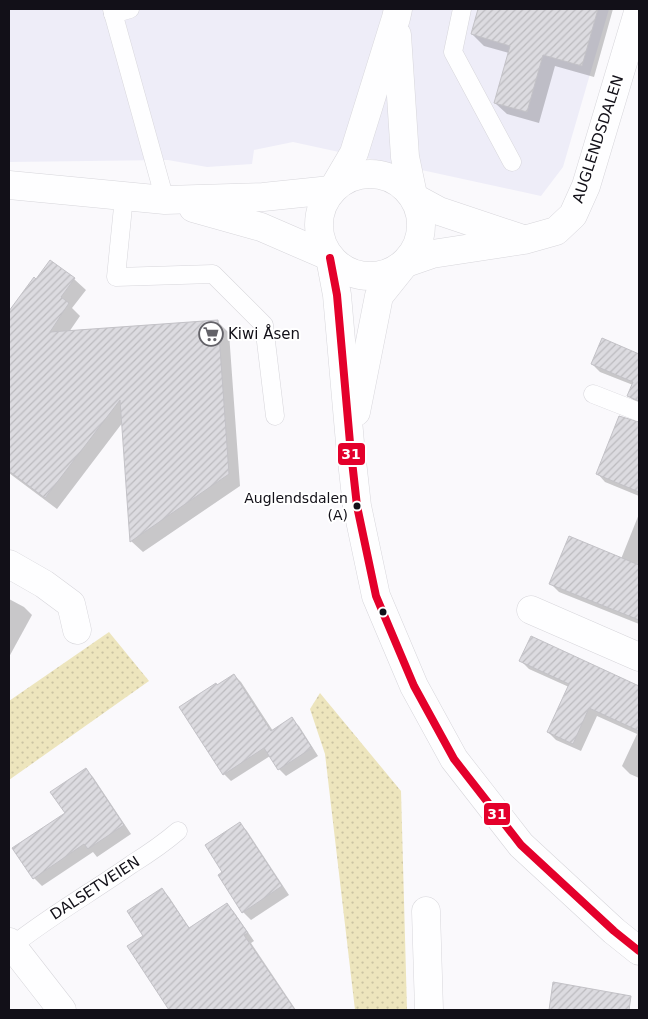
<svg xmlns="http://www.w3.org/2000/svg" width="648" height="1019" font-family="'DejaVu Sans',sans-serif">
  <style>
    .built { fill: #eeedf8 }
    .grass { fill: url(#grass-dots) }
    .shadow { fill: #0003 }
    .building { fill: url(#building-hatch); stroke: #c3c2c7 }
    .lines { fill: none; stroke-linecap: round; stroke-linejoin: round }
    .lane-casing { stroke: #d7d6db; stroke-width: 19 }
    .street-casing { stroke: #d7d6db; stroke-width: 29 }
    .secondary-casing { stroke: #d7d6db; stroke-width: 29 }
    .lane { stroke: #fefeff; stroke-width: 18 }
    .street { stroke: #fefeff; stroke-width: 28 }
    .secondary { stroke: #fefeff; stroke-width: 28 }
    .bus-1-casing { stroke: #fff; stroke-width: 11 }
    .bus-1 { stroke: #e4002b; stroke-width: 8 }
    .bus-dot { fill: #121018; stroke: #fff; stroke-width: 2 }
    .labels { text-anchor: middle; stroke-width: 4; stroke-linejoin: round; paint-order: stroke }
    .bus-label { font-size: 14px; fill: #121018; stroke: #fff; text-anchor: end }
    .street-label { font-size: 15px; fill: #121018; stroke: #fff }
    .poi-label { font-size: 15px; fill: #121018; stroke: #fff; text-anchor: start }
    .line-badge { stroke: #fff; stroke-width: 2 }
    .badge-label { font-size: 14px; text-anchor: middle; font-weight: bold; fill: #fff }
  </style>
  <defs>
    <pattern id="grass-dots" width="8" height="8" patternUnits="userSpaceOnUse" patternTransform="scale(1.25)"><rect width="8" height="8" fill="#ede5bd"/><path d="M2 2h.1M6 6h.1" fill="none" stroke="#cac3a2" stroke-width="1.8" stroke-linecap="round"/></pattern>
    <pattern id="building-hatch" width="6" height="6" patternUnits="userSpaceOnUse" patternTransform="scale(1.25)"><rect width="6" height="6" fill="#dcdbe0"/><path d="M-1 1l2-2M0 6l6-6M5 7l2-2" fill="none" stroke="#bcbbbf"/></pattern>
  </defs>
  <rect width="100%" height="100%" fill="#faf9fc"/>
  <path class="built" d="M 9,9 L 609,9 L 563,167 L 541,196 L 293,142 L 254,150 L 252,164 L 207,167 L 168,160 L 9,162 Z"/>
  <g class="grass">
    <path d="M 109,632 L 149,681 L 9,780 L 9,701 Z"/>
    <path d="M 320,693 L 401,791 L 407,1010 L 355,1010 L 325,754 L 310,709 Z"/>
  </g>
  <g class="shadow">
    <path d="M 479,9 L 613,9 L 594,77 L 555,66 L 539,123 L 507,114 L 495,103 L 509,53 L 484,46 L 472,34 Z"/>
    <path d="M 50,261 L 74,279 L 86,290 L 72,308 L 80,316 L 69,332 L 217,321 L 229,333 L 240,486 L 143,552 L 131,541 L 123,422 L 57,509 L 9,473 L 9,311 L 10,312 L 36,280 Z"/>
    <path d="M 602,340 L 639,355 L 639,405 L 637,404 L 629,396 L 633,385 L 600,372 L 592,364 Z"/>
    <path d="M 635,423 L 639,423 L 639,496 L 605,482 L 597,473 Z"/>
    <path d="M 639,514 L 639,624 L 559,592 L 551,584 L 621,559 Z"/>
    <path d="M 9,599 L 24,607 L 32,615 L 9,657 Z"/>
    <path d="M 531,638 L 639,687 L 639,778 L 630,774 L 622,766 L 637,734 L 597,716 L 581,751 L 556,740 L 548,732 L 569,687 L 529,669 L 521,661 Z"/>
    <path d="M 234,675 L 241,682 L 273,731 L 291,719 L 299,726 L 318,756 L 286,776 L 279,769 L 270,756 L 231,781 L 224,774 Z"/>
    <path d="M 85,769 L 93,777 L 131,834 L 97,857 L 93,852 L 42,886 L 34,878 L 66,813 Z"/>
    <path d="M 239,823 L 247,831 L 289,895 L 251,920 L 243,912 L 224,873 Z"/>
    <path d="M 162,890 L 169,897 L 190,929 L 227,904 L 234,912 L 254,941 L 251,943 L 296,1010 L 170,1010 L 129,947 L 145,936 Z"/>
    <path d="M 554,984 L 616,1001 L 614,1010 L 550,1010 Z"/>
  </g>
  <g class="building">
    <path d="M 478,9 L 598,9 L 582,66 L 543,55 L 527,112 L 494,103 L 510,46 L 471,34 Z"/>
    <path d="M 50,260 L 75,278 L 61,297 L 69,303 L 50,332 L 218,320 L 229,474 L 130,542 L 120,400 L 45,498 L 9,471 L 9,311 L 34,277 L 36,279 Z"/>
    <path d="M 602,338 L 639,354 L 639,401 L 627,396 L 633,382 L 591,364 Z"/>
    <path d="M 619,416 L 639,422 L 639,492 L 596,474 Z"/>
    <path d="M 569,536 L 639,565 L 639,620 L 549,584 Z"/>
    <path d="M 531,636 L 639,686 L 639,731 L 589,708 L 573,744 L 547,732 L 569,684 L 519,661 Z"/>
    <path d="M 234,674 L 271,731 L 292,717 L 312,748 L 278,770 L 264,748 L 223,775 L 179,707 L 216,683 L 217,685 Z"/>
    <path d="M 86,768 L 124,825 L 88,849 L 84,844 L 33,879 L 12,848 L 65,813 L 50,792 Z"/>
    <path d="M 240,822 L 282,886 L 242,913 L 218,875 L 222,872 L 205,845 Z"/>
    <path d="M 162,888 L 189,928 L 227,903 L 248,933 L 244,935 L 295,1010 L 169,1010 L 127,946 L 143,936 L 127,911 Z"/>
    <path d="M 553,982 L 631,996 L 629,1010 L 549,1010 Z"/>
  </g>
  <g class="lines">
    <g class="lane-casing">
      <g id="lane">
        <path d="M 112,9 L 165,200"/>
        <path d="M 462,9 L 453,52 L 512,162"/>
        <path d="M 113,14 L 130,9"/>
        <path d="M 124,197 L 116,277 L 213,274 L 264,325 L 275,416"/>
        <path d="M 593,394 L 639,412"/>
        <path d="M 12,946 C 50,916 92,892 132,864 C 148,854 164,843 178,831"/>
      </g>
    </g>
    <g class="street-casing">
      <g id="street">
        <path d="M 9,185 L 165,200 L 263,197 L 331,190"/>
        <path d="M 415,198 L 439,211 L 520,238"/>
        <path d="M 193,208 L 261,227 L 328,256"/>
        <path d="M 406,263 L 432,254 L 524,240 L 556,231 L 573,215 L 586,186 L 639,9"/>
        <path d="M 9,564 L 44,584 L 71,604 L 77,630"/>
        <path d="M 531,610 L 639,657"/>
        <path d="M 426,911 L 429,1010"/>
        <path d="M 9,942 L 62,1010"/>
      </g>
    </g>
    <g class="secondary-casing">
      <g id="secondary">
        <path d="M 397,35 L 405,157 L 413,195"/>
        <circle cx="370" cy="225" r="51"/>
        <path d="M 334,187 L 354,153 L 396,18 L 398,9"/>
        <path d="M 330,258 L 337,295 L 350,443 L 357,506 L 376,596 L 414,686 L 454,759 L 521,845 L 614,931 L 639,951"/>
        <path d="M 356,412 L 379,296 L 403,266"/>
      </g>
    </g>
    <use href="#lane" class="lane"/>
    <use href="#street" class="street"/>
    <use href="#secondary" class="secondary"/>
    <g class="bus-1-casing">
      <path id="bus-1" d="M 330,258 L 337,295 L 350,443 L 357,506 L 376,596 L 414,686 L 454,759 L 521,845 L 614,931 L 639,951"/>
    </g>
    <use href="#bus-1" class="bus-1"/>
  </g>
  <defs>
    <g id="supermarket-ring" transform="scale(1.25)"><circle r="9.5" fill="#fff" stroke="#636268" stroke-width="1.5"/><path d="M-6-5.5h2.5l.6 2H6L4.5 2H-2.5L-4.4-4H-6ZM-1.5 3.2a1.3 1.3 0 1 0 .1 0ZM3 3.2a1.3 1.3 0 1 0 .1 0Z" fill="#636268"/></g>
  </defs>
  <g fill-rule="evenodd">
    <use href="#supermarket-ring" x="211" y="334"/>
  </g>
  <g class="bus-dot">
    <circle cx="357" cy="506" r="4.5"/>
    <circle cx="383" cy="612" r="4.5"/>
  </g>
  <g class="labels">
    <g class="bus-label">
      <text x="348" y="503">Auglendsdalen<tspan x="348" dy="17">(A)</tspan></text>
    </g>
    <g class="street-label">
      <text transform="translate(598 139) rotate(-72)" y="5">AUGLENDSDALEN</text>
      <text transform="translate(95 888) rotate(-33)" y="5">DALSETVEIEN</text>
    </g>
    <g class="poi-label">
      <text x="228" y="339">Kiwi Åsen</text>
    </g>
  </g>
  <g class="line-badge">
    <rect x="337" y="442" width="29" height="24" rx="5" fill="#e4002b"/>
    <rect x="483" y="802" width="28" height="24" rx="5" fill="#e4002b"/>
  </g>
  <g class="badge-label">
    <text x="351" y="459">31</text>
    <text x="497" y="819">31</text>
  </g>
  <rect width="648" height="1019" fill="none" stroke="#121018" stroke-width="20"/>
</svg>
